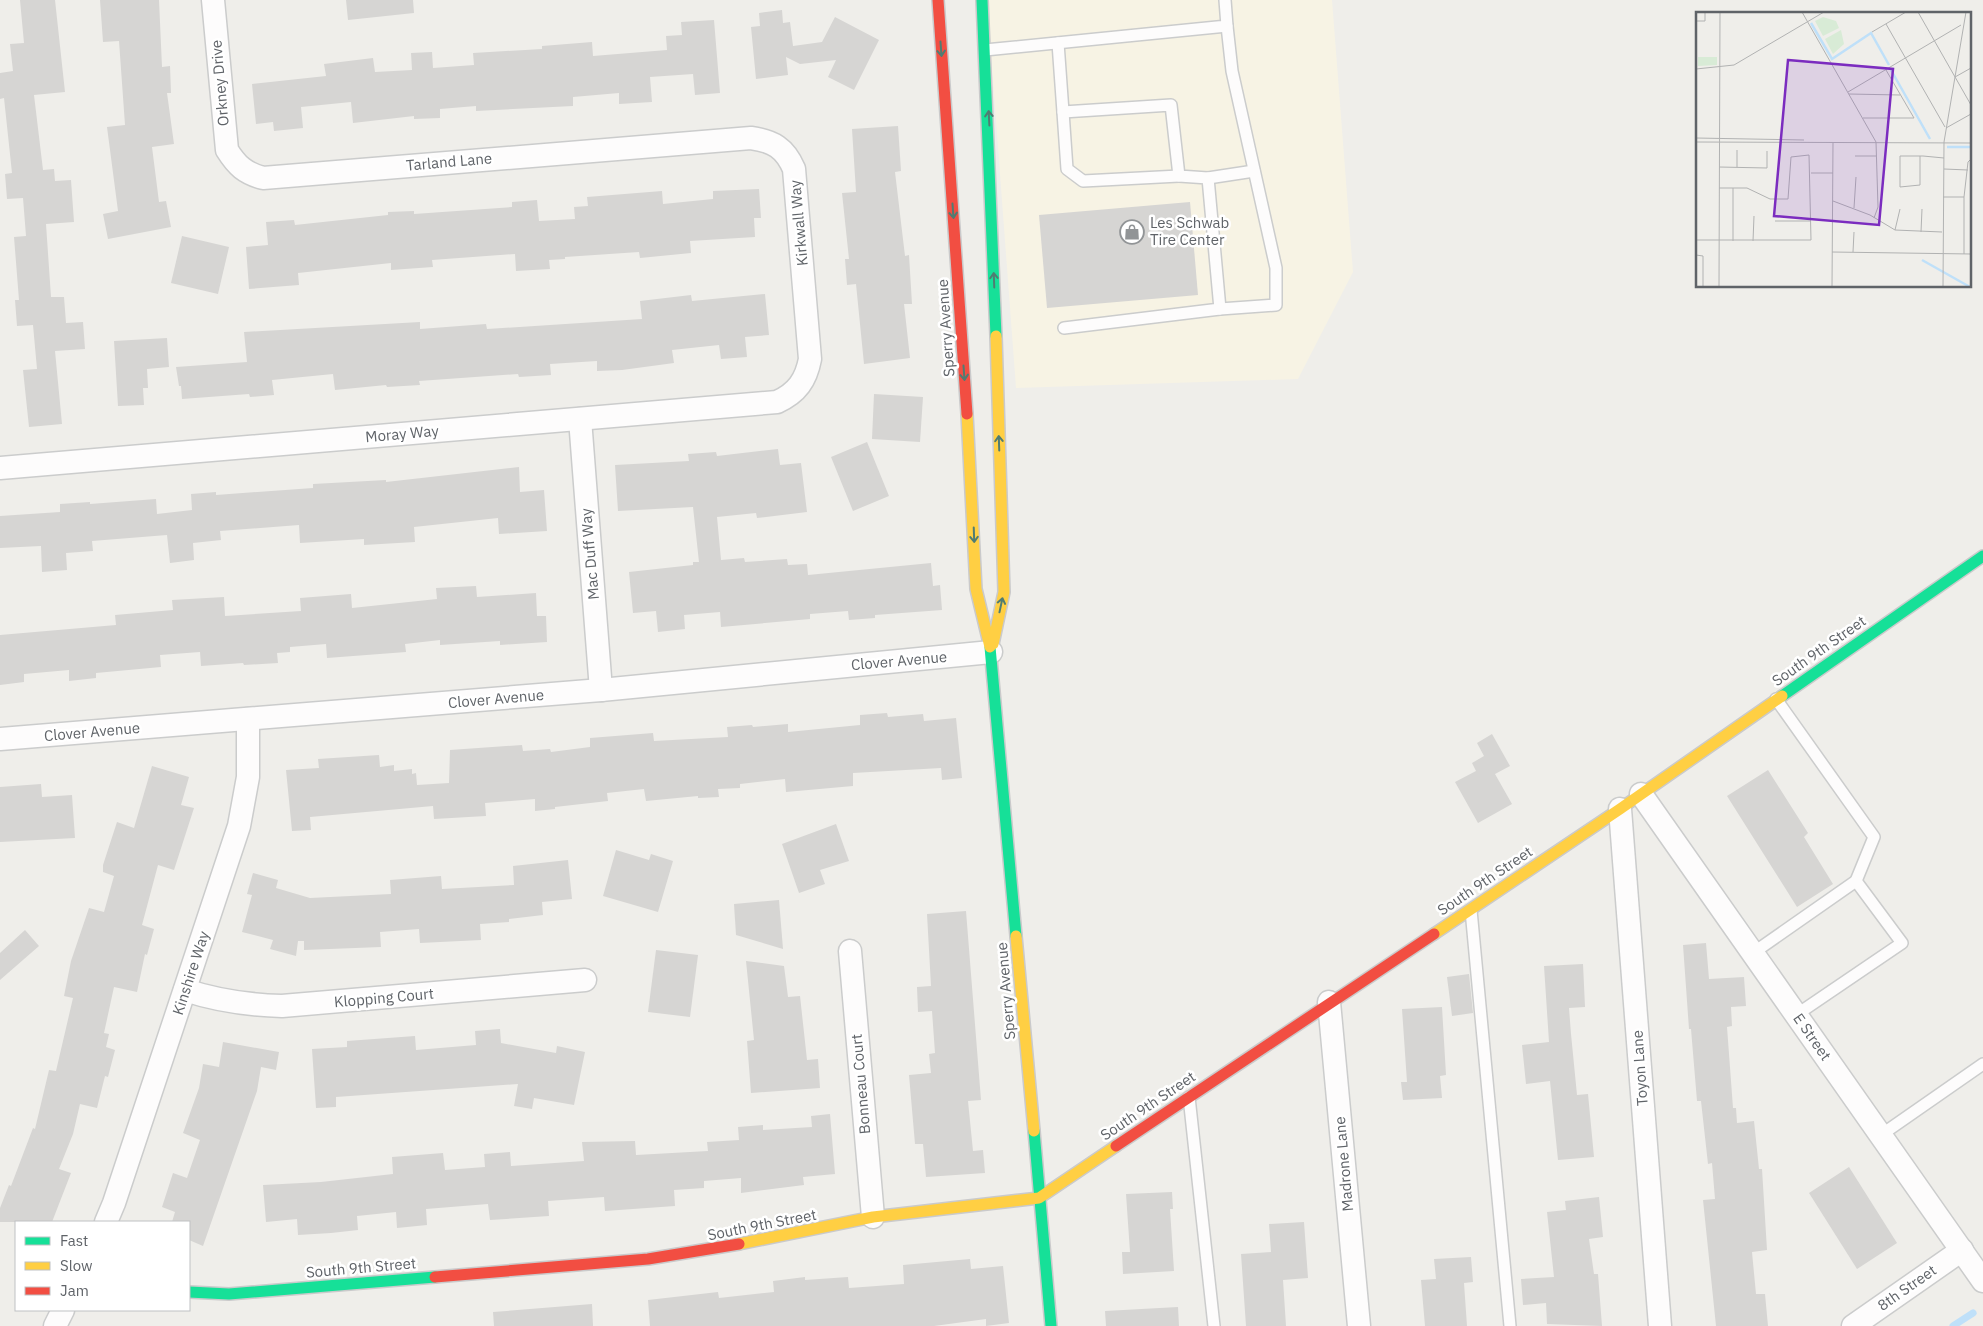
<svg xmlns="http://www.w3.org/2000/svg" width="1983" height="1326" font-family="'IBM Plex Sans',sans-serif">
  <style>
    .commercial { fill: #f7f3e4 }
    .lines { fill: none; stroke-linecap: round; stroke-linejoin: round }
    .stream { stroke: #bfe0f9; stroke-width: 7 }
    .building { fill: #d6d5d3 }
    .lane-casing { stroke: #cbcccc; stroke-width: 14 }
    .street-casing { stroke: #cbcccc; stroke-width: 25 }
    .fast-casing { stroke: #cacacb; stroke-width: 14 }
    .slow-casing { stroke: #cacacb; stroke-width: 14 }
    .jam-casing { stroke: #cacacb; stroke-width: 14 }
    .lane { stroke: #fdfcfc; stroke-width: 11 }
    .street { stroke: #fdfcfc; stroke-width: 22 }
    .fast { stroke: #16e098; stroke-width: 11 }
    .slow { stroke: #ffcf43; stroke-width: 11 }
    .jam { stroke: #f24e42; stroke-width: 11 }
    .oneway { stroke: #507c72 }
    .labels { text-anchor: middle; stroke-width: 5; stroke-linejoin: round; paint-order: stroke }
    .street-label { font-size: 15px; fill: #5f6368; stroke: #fff }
    .poi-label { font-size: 15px; fill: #5f6368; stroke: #fff; text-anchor: start }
    .inset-river { fill: none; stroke: #bfe0f9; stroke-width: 2.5 }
    .inset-road { fill: none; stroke: #b1b2b2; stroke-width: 1 }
    .view { fill: #7b2cbf; fill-opacity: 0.15; stroke: #7b2cbf; stroke-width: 2.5 }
    .inset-edge { fill: none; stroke: #5f6368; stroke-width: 2.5 }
  </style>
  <rect width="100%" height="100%" fill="#efeeea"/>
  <path class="commercial" d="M 987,0 L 1332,0 L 1353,272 L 1298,379 L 1016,388 Z"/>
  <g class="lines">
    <path class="stream" d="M 1953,1326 L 1973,1313"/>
  </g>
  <g class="building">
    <path d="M 20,0 L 55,0 L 65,92 L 34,95 L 43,170 L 54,169 L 55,181 L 71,180 L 74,222 L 46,224 L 51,297 L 64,297 L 66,323 L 83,322 L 85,349 L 55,351 L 62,424 L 29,427 L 23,370 L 37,369 L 33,325 L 17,326 L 15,300 L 19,300 L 14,237 L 26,236 L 23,198 L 7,199 L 5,174 L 12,173 L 4,98 L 0,99 L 0,73 L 13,71 L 10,44 L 24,43 Z"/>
    <path d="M 100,0 L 159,0 L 162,67 L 170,66 L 171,93 L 167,93 L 174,144 L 152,147 L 159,202 L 166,201 L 171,227 L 108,239 L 103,214 L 118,211 L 107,127 L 125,125 L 119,41 L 103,42 Z"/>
    <path d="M 346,0 L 413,0 L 414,13 L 348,20 Z"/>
    <path d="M 782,10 L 783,23 L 790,22 L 793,46 L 822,42 L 835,17 L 879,40 L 854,90 L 828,77 L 836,60 L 800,64 L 786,57 L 788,75 L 756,79 L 751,27 L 760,26 L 759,13 Z"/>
    <path d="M 714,20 L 720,93 L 695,95 L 693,74 L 650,77 L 652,102 L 619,104 L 619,93 L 573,97 L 573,106 L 476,111 L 476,106 L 440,109 L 440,118 L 414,119 L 414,116 L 353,123 L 351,102 L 301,107 L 303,128 L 274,131 L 273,122 L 256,124 L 252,84 L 326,76 L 324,64 L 373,58 L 375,72 L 412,70 L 411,53 L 432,52 L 433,68 L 474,65 L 473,53 L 542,49 L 542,46 L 592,42 L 593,56 L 667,50 L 666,36 L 682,35 L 681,22 Z"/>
    <path d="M 898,126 L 901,171 L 895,172 L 905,256 L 909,255 L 912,304 L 904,304 L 910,358 L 864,364 L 856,284 L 847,285 L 845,259 L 849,259 L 842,193 L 856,192 L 852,129 Z"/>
    <path d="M 759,189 L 761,218 L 754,218 L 755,237 L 690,241 L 691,253 L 640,258 L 639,252 L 565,257 L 565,259 L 549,260 L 550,269 L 516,271 L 515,254 L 432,260 L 433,267 L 391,270 L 391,263 L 298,273 L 299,285 L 249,289 L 246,247 L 268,245 L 266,222 L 294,220 L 295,225 L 388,215 L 388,212 L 414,211 L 414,214 L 512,207 L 512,202 L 537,200 L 539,221 L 575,219 L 574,207 L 588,206 L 587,197 L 662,191 L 663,204 L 713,199 L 713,191 Z"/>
    <path d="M 1190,202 L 1198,295 L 1047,308 L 1039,215 Z"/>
    <path d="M 182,236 L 229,247 L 218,294 L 171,283 Z"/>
    <path d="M 765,294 L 769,335 L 745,337 L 747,357 L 721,359 L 719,345 L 672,350 L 674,363 L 622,370 L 597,371 L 597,361 L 550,364 L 551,375 L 519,377 L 518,374 L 419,381 L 420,385 L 387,387 L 386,385 L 335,390 L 333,374 L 272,380 L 274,395 L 250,397 L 249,394 L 182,399 L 181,386 L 179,386 L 176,367 L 247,362 L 244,332 L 420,322 L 420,329 L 486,324 L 487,329 L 642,319 L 640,301 L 691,295 L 692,301 Z"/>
    <path d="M 167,338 L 169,367 L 147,369 L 148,388 L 143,388 L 144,405 L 118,406 L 114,341 Z"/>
    <path d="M 874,394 L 923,397 L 920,442 L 872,439 Z"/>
    <path d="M 867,442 L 889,496 L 853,511 L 831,457 Z"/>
    <path d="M 778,449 L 780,465 L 801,463 L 807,512 L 757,518 L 756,513 L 717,517 L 721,560 L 744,558 L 745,562 L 787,559 L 788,565 L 807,564 L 808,575 L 931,563 L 933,586 L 940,585 L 942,610 L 875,615 L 875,618 L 849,620 L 848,611 L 810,614 L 810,619 L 721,627 L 720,612 L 684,615 L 685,629 L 658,632 L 656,611 L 633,613 L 629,572 L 693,565 L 693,562 L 699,562 L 693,507 L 618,511 L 615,465 L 689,461 L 688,454 L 716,452 L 717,456 Z"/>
    <path d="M 519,467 L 520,492 L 544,490 L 547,531 L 499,534 L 498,518 L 414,527 L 415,542 L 364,545 L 364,539 L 300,543 L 299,525 L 220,531 L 221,540 L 193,543 L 194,560 L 170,563 L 167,535 L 92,541 L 93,551 L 66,553 L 67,570 L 42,572 L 41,546 L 0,548 L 0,516 L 60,512 L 60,504 L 90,502 L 90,504 L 156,499 L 157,514 L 192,510 L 191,494 L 216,492 L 216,495 L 313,488 L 313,484 L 386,480 L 386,482 Z"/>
    <path d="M 476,586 L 477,597 L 536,593 L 537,616 L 546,616 L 547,642 L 500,645 L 500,641 L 440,645 L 440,640 L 405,644 L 406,652 L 327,658 L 326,644 L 290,647 L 290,652 L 277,653 L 278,663 L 244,665 L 243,663 L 201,666 L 200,652 L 160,655 L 161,667 L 96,673 L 96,678 L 69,681 L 69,670 L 24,674 L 24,682 L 0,685 L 0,635 L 116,625 L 115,615 L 173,610 L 172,600 L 224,597 L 225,616 L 301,611 L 300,598 L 351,594 L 352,608 L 437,599 L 436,588 Z"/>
    <path d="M 887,713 L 888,717 L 923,714 L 924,721 L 956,718 L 962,778 L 942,780 L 941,768 L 853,773 L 853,786 L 786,792 L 785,779 L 740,784 L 740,788 L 718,789 L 719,797 L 698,798 L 698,796 L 646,801 L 644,789 L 607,793 L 608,801 L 555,807 L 555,809 L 535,811 L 535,799 L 485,803 L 486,816 L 434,819 L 433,806 L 310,817 L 311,830 L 292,831 L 286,770 L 319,768 L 318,759 L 379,755 L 380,767 L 394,765 L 394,771 L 412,769 L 412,774 L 416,773 L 417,785 L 449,783 L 450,750 L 522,745 L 523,751 L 550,749 L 551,752 L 590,747 L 590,738 L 653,733 L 654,741 L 728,737 L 727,727 L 752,725 L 753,727 L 788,724 L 788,732 L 860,725 L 860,715 Z"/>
    <path d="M 1492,734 L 1510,766 L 1495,774 L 1512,804 L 1478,823 L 1455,782 L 1476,771 L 1472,763 L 1484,756 L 1477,743 Z"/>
    <path d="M 152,766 L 189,777 L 181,805 L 194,808 L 174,870 L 158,865 L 142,925 L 154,929 L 147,955 L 145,954 L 137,992 L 114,987 L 104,1033 L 109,1034 L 106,1047 L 115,1050 L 108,1077 L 105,1076 L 97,1108 L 80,1104 L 73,1134 L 59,1169 L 71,1173 L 52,1222 L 0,1222 L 0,1208 L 9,1185 L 11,1186 L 33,1128 L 35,1129 L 49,1070 L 56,1071 L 73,998 L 64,996 L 71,961 L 89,908 L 104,912 L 114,876 L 103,872 L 103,865 L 117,822 L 134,828 Z"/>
    <path d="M 1768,770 L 1808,833 L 1804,837 L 1833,884 L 1797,907 L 1727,796 Z"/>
    <path d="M 41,784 L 42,797 L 72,795 L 75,838 L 0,842 L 0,787 Z"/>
    <path d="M 836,824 L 849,861 L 820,870 L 825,884 L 799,893 L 782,844 Z"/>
    <path d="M 616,850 L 649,860 L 651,854 L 673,861 L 658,912 L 603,896 Z"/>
    <path d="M 568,860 L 572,899 L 542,902 L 543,915 L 509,919 L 509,922 L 480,924 L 481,940 L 420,943 L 419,929 L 380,932 L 381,947 L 304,950 L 304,941 L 298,941 L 296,956 L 270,949 L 273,940 L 242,932 L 252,895 L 247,894 L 253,873 L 278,880 L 276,888 L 310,898 L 391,894 L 390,880 L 441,876 L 442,889 L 514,885 L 513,866 Z"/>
    <path d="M 779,900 L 783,949 L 736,935 L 734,904 Z"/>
    <path d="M 966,911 L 981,1100 L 968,1101 L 973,1151 L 983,1150 L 985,1173 L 926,1177 L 923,1144 L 915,1144 L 909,1075 L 931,1073 L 929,1054 L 935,1053 L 932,1011 L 918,1012 L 917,987 L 931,986 L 927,914 Z"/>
    <path d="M 25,930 L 39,946 L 0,980 L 0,953 Z"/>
    <path d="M 1706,943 L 1709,979 L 1744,977 L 1746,1006 L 1731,1007 L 1732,1026 L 1727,1027 L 1733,1108 L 1736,1108 L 1737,1123 L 1754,1121 L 1759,1169 L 1762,1169 L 1767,1250 L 1752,1252 L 1756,1294 L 1765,1294 L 1768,1326 L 1716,1326 L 1703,1200 L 1715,1199 L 1712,1163 L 1708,1164 L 1701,1101 L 1697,1101 L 1691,1029 L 1689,1029 L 1683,945 Z"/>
    <path d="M 656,950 L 698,955 L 690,1017 L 648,1012 Z"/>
    <path d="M 746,961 L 784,966 L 788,997 L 800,996 L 807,1060 L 818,1059 L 820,1088 L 751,1093 L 747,1041 L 754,1040 Z"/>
    <path d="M 1583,964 L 1585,1007 L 1569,1008 L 1571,1034 L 1577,1095 L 1588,1094 L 1594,1157 L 1558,1160 L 1550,1081 L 1526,1084 L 1522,1045 L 1549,1042 L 1544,966 Z"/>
    <path d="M 1469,974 L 1473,1013 L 1452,1016 L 1447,977 Z"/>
    <path d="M 1442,1007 L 1446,1075 L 1440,1076 L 1442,1098 L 1403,1100 L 1401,1082 L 1407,1082 L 1402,1009 Z"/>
    <path d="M 500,1029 L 501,1043 L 556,1053 L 557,1046 L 585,1052 L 574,1105 L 534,1098 L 532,1109 L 514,1106 L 518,1084 L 336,1097 L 336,1107 L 316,1108 L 312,1049 L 347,1047 L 347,1041 L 415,1036 L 416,1050 L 476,1045 L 475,1031 Z"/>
    <path d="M 223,1042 L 279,1052 L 276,1070 L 261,1067 L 257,1091 L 203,1246 L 189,1240 L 189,1222 L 172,1222 L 175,1212 L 162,1207 L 173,1173 L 187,1178 L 200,1140 L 183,1133 L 199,1088 L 203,1064 L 219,1067 Z"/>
    <path d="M 830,1114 L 835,1174 L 803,1177 L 804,1185 L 741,1193 L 741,1178 L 704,1181 L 704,1188 L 674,1190 L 675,1206 L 605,1211 L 604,1197 L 548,1201 L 549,1216 L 490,1220 L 488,1204 L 426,1209 L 427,1225 L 397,1228 L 396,1212 L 357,1216 L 358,1230 L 331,1233 L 298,1235 L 297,1219 L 266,1222 L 263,1185 L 321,1182 L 393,1174 L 392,1157 L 443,1153 L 445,1170 L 485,1167 L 484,1154 L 510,1152 L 511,1166 L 584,1161 L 582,1142 L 635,1141 L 636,1155 L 708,1151 L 707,1142 L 739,1140 L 738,1127 L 763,1125 L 763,1130 L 812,1127 L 811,1116 Z"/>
    <path d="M 1849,1167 L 1897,1243 L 1857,1269 L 1809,1193 Z"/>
    <path d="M 1172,1192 L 1173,1209 L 1170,1209 L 1174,1271 L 1123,1274 L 1122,1252 L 1130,1252 L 1126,1194 Z"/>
    <path d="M 1599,1197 L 1603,1237 L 1589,1239 L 1594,1274 L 1598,1274 L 1602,1326 L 1547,1324 L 1546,1303 L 1523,1305 L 1521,1279 L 1554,1277 L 1547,1212 L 1566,1210 L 1565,1201 Z"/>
    <path d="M 1304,1222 L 1308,1278 L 1283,1280 L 1286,1326 L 1246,1326 L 1241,1254 L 1271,1252 L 1269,1224 Z"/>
    <path d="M 1471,1257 L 1473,1282 L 1464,1283 L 1467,1326 L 1425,1326 L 1421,1280 L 1436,1279 L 1434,1259 Z"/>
    <path d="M 970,1259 L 971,1269 L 1003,1266 L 1009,1323 L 986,1326 L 986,1319 L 934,1326 L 650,1326 L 648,1300 L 718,1292 L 719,1298 L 774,1292 L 773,1281 L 805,1277 L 805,1280 L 848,1277 L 849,1288 L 904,1284 L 903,1265 Z"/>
    <path d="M 592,1304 L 593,1326 L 494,1326 L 493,1312 Z"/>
    <path d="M 1178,1307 L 1179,1326 L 1106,1326 L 1105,1311 Z"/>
  </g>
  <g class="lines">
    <g class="lane-casing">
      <g id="lane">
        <path d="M 1058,43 L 1063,112 L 1171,105 L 1179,176 L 1208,178 L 1220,309 L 1064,328"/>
        <path d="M 985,50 L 1227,26 L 1225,0"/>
        <path d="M 1063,112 L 1067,169 L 1083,181 L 1179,176"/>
        <path d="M 1208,178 L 1254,171"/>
        <path d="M 1220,309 L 1276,305 L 1276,268 L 1232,71 L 1227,26"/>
        <path d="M 1471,910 L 1510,1326"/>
        <path d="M 1753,953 L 1856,881 L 1874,837 L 1776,699"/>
        <path d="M 1796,1015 L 1902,943 L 1856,881"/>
        <path d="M 1189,1097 L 1214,1326"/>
        <path d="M 1881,1135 L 1983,1064"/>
      </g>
    </g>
    <g class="street-casing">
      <g id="street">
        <path d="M 580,419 L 601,690"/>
        <path d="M 0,468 L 777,402 C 797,393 806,380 810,359 L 794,169 C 785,148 773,141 751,138 L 263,178 C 245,173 237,166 227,150 L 213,0"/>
        <path d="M 0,739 L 601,690 L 991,652"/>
        <path d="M 1641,794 L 1983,1281"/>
        <path d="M 1620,809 L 1660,1326"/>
        <path d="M 850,951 L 873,1217"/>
        <path d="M 185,990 C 218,1001 248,1005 282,1006 L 585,980"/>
        <path d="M 1329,1002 L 1359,1326"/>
        <path d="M 106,1222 L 114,1203 L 239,826 L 248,777 L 248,719"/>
        <path d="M 55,1326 L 63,1310"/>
        <path d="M 1853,1326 L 1962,1250"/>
      </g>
    </g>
    <g class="fast-casing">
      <g id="fast">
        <path d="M 982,0 L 996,336"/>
        <path d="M 990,647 L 1016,936"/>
        <path d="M 1782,696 L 1983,556"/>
        <path d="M 1034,1131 L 1051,1326"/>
        <path d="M 189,1292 L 229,1294 L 435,1277"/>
      </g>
    </g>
    <g class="slow-casing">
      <g id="slow">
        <path d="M 967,414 L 976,589 L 990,647"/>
        <path d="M 993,644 L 1004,592 L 996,336"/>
        <path d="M 1434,934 L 1620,809 L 1782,696"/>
        <path d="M 1016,936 L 1034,1131"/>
        <path d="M 739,1244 L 873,1217 L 1039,1198 L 1116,1146"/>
      </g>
    </g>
    <g class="jam-casing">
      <g id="jam">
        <path d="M 938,0 L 967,414"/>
        <path d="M 1116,1146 L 1434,934"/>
        <path d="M 435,1277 L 648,1259 L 739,1244"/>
      </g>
    </g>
    <use href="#lane" class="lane"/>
    <use href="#street" class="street"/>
    <use href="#fast" class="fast"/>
    <use href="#slow" class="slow"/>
    <use href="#jam" class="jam"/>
  </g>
  <defs><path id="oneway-shaft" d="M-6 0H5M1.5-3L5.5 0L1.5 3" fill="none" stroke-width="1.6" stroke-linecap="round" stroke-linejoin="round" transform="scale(1.25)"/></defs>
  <g class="oneway">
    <use href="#oneway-shaft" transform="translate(941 49) rotate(86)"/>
    <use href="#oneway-shaft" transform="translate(989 118) rotate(-93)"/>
    <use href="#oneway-shaft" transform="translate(953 211) rotate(86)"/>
    <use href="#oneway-shaft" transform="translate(994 280) rotate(-92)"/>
    <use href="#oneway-shaft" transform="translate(964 373) rotate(86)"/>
    <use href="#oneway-shaft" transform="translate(999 443) rotate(-92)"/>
    <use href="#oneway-shaft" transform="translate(974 535) rotate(88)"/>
    <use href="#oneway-shaft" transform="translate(1001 605) rotate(-78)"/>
  </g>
  <defs>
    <g id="shop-ring" transform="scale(1.25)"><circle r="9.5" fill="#fff" stroke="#919496" stroke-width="1.5"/><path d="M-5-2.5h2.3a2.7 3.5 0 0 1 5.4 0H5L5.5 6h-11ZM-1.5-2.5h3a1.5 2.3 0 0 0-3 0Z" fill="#919496"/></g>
  </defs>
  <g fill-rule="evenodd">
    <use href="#shop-ring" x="1132" y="232"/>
  </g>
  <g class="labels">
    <g class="street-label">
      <text transform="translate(220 83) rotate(-95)" y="5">Orkney Drive</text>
      <text transform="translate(449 162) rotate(-5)" y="5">Tarland Lane</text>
      <text transform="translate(799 223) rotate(-95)" y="5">Kirkwall Way</text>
      <text transform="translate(946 328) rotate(-94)" y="5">Sperry Avenue</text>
      <text transform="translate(402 434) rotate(-5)" y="5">Moray Way</text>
      <text transform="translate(590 554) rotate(-95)" y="5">Mac Duff Way</text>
      <text transform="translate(1819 651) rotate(-35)" y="5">South 9th Street</text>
      <text transform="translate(899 661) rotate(-5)" y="5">Clover Avenue</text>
      <text transform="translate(496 699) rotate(-5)" y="5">Clover Avenue</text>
      <text transform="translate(92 732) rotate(-5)" y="5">Clover Avenue</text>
      <text transform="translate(1485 881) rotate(-34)" y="5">South 9th Street</text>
      <text transform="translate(191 973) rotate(-72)" y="5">Kinshire Way</text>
      <text transform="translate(1006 991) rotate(-95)" y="5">Sperry Avenue</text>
      <text transform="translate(384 998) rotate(-5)" y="5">Klopping Court</text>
      <text transform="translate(1812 1037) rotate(55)" y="5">E Street</text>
      <text transform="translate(1640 1068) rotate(-94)" y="5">Toyon Lane</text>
      <text transform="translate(861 1084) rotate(-95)" y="5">Bonneau Court</text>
      <text transform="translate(1148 1106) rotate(-34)" y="5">South 9th Street</text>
      <text transform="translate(1344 1164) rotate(-95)" y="5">Madrone Lane</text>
      <text transform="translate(762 1225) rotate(-11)" y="5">South 9th Street</text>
      <text transform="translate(361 1268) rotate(-5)" y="5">South 9th Street</text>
      <text transform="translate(1907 1288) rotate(-35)" y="5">8th Street</text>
    </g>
    <g class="poi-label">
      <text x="1150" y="228">Les Schwab<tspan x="1150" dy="17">Tire Center</tspan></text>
    </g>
  </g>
  <g transform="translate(1696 12)">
    <rect width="275" height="275" fill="#efeeea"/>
    <path d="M 127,5 L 140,9 L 143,16 L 127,24 L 119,9 ZM 145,18 L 148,32 L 137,42 L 129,27 ZM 2,45 L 21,45 L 21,53 L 2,54 Z" fill="#d8ebd6"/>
    <path class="inset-river" d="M 115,11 L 136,47 L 175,21 L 193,53M 195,58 L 234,127M 251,135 L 275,135M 226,248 L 274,275"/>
    <path class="inset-road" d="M 106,0 L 180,130 L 182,195 L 178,206M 222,0 L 275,93M 0,9 L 9,9 L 9,0M 190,12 L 249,115M 176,20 L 210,0M 0,57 L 38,53 L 128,0M 259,65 L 275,56M 152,80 L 265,13M 153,82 L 204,83M 167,106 L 218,106 L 190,58M 250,116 L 275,102M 0,126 L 108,128M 0,130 L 275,131M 159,144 L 180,144M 224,144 L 224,173 L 204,175 L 204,144 L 227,144 L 248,146M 23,155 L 71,156 L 71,139M 41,155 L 41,138M 248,157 L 272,158M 115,161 L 137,161M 37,176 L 37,229M 247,185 L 268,185M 137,189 L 174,203 L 199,218 L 246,220M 158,196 L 160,165M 79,209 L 115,209M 199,218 L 204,197M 225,220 L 226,197M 0,228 L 115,228 L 113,143 L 95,145 L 92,187 L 74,187 L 51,176 L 23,176M 57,229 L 58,204M 136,240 L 275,242M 157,240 L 158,220M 268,242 L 268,185 L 272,150 L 275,147M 0,243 L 7,244 L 7,275M 23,275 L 24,0M 136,275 L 137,130M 247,275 L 248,130 L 270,0"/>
    <path class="view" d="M 92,48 L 197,57 L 183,213 L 78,204 Z"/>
    <rect width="275" height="275" class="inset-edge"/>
  </g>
  <rect x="15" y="1221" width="175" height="90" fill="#ffffff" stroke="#bfc1c3"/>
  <rect x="25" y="1237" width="25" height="8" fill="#16e098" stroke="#bfc1c3"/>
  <text x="60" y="1246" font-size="15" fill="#5f6368">Fast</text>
  <rect x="25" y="1262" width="25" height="8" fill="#ffcf43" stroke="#bfc1c3"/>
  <text x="60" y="1271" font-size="15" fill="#5f6368">Slow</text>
  <rect x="25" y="1287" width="25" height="8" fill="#f24e42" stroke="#bfc1c3"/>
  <text x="60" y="1296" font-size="15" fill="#5f6368">Jam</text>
</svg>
